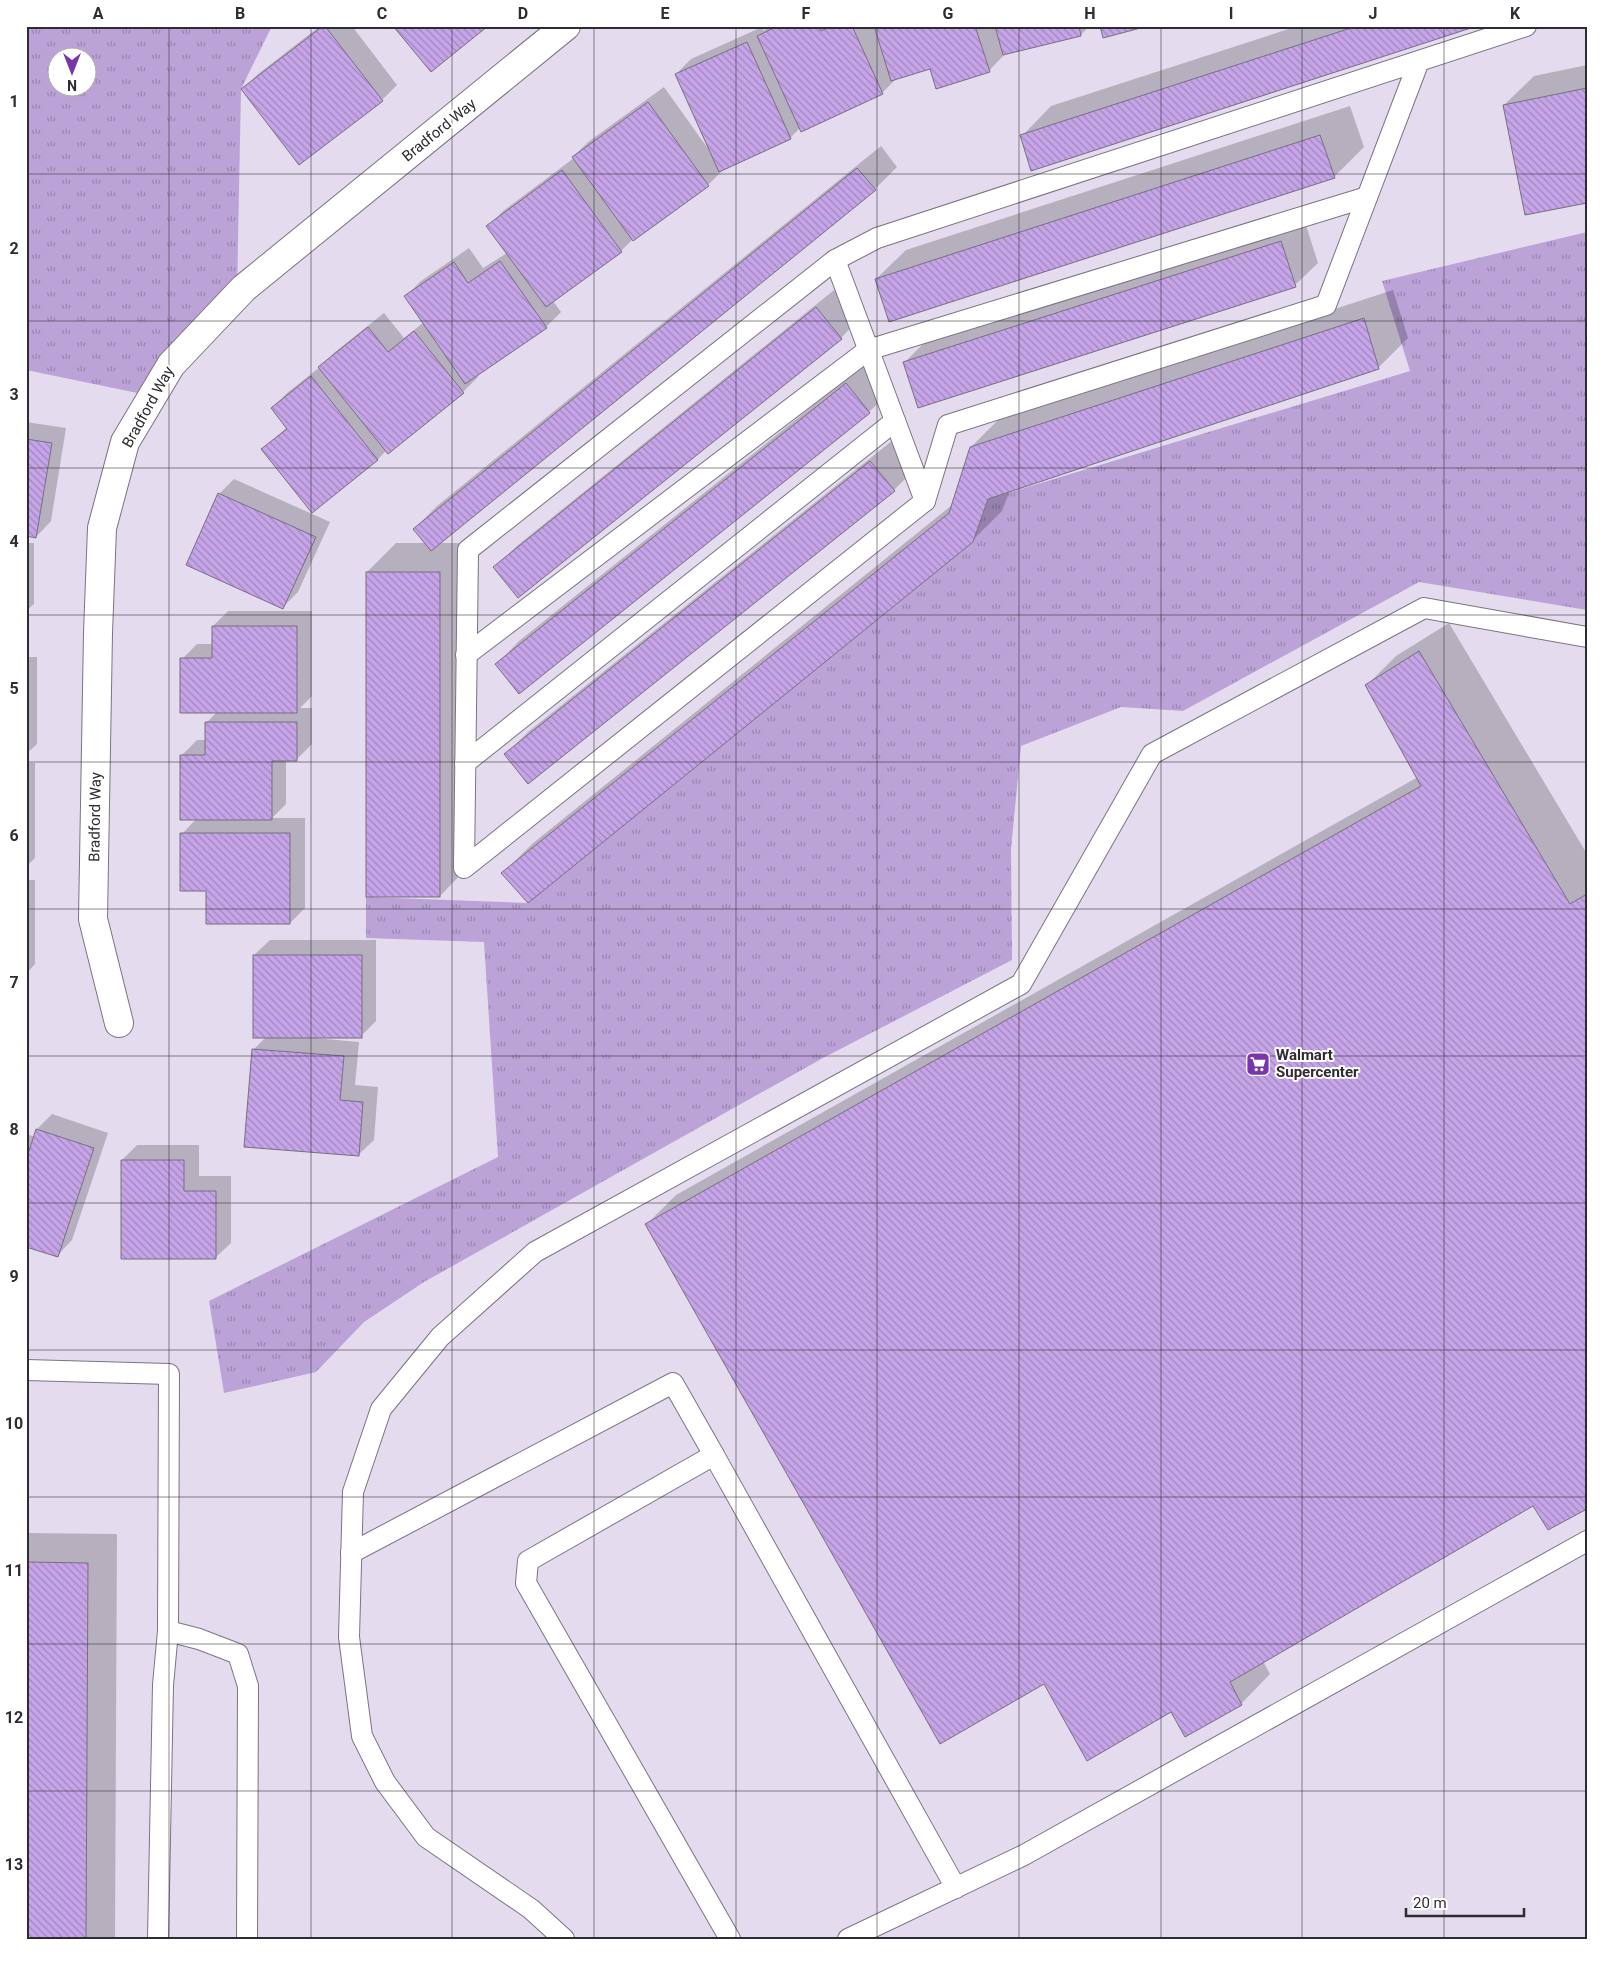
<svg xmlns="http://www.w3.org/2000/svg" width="1613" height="1965" font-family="Roboto,sans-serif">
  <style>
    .grass { fill: url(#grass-tufts); fill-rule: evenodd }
    .shadow { fill: #0003 }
    .building { fill: url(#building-back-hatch); stroke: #766f7f }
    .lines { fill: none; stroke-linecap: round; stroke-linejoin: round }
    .service-casing { stroke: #7b7383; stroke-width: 22 }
    .minor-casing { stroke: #7b7383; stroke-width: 30 }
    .service { stroke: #fff; stroke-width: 20 }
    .minor { stroke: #fff; stroke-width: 28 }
    .grid { fill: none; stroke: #2e2b32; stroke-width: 1; stroke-opacity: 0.55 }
    .labels { text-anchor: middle; stroke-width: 4; stroke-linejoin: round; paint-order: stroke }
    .street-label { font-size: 15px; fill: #2e2b32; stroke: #fff }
    .poi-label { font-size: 15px; font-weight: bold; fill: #2e2b32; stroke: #fff; text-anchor: start }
    .neatline { fill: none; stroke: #2e2b32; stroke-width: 2 }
    .grid-label { font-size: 16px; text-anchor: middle; font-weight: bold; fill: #2e2b32 }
  </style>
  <defs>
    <pattern id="grass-tufts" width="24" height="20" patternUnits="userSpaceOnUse" patternTransform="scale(1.25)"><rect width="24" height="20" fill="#bba3d7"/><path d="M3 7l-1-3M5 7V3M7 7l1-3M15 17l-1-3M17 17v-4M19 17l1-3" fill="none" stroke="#9885af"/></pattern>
    <pattern id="building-back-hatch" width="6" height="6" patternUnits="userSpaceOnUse" patternTransform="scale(1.25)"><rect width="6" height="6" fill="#c5a4e8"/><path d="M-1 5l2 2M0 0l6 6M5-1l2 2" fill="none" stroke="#a086bd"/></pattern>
  </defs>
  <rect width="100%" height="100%" fill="#e4dcee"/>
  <g class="grass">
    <path d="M 26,26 L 272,26 L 241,89 L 237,294 L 152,396 L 26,370 ZM 58,58 L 88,58 L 88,88 L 58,88 Z"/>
    <path d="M 1587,232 L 1587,610 L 1419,582 L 1183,711 L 1121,707 L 1021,746 L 1011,849 L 1012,960 L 823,1058 L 424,1282 L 364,1322 L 316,1372 L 224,1393 L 209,1301 L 498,1157 L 484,942 L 366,938 L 366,897 L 528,903 L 973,542 L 988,499 L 1410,371 L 1382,281 Z"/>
  </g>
  <g class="shadow">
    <path d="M 320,26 L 352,26 L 397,85 L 382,100 L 243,89 L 258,74 Z"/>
    <path d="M 768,26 L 1089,26 L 1081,35 L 1004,54 L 1004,55 L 989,71 L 931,67 L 897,78 L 882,93 L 800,128 L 790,138 L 723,170 L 708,185 L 633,239 L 621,251 L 553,301 L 561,312 L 546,327 L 476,374 L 478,377 L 463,392 L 388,452 L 387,450 L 377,460 L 263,449 L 287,427 L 272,408 L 287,393 L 320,367 L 335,352 L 384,313 L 404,338 L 424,322 L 406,296 L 421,281 L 469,248 L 483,268 L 507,253 L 488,226 L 503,211 L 574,158 L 573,157 L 588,142 L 664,87 L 709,150 L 676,74 L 691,59 L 762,27 L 764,31 Z"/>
    <path d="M 1298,26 L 1473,26 L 1022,136 L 1051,106 Z"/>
    <path d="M 1587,65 L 1587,201 L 1504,105 L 1534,76 Z"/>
    <path d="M 1350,106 L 1364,147 L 1334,177 L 876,279 L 906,250 Z"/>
    <path d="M 881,146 L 897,167 L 875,189 L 439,543 L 469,543 L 469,866 L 440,896 L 367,572 L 396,543 L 426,543 L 414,529 L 437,506 Z"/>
    <path d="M 1304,219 L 1318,263 L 1295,285 L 905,362 L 927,340 Z"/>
    <path d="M 839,286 L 863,315 L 841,338 L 495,567 L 518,545 Z"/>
    <path d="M 1393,290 L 1408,338 L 1378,368 L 1010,490 L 1002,511 L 972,541 L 503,873 L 532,844 L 952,505 L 971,447 L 1000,418 Z"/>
    <path d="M 869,361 L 892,390 L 869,412 L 520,693 L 497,664 L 519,641 Z"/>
    <path d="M 26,422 L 66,428 L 51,521 L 36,537 L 26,535 Z"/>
    <path d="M 893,440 L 916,468 L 894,490 L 506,754 L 528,732 Z"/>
    <path d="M 234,479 L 330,522 L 298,592 L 283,607 L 219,494 Z"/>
    <path d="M 26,543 L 34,543 L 34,604 L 26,611 Z"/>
    <path d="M 228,611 L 312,611 L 312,696 L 300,708 L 312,708 L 312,744 L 297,759 L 286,759 L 286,804 L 272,818 L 305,818 L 305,908 L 290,923 L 208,890 L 182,834 L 196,819 L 182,755 L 197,740 L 206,740 L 206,723 L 218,711 L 182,659 L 197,644 L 213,644 L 213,626 Z"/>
    <path d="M 1449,623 L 1587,854 L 1587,1507 L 1533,1504 L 1263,1661 L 1270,1674 L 1241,1704 L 1171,1710 L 1044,1683 L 646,1225 L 676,1195 L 1418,777 L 1367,685 L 1396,656 Z"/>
    <path d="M 26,657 L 37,657 L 37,744 L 26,754 Z"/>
    <path d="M 26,763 L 35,763 L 35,858 L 26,867 Z"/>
    <path d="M 26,880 L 35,880 L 35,964 L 26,974 Z"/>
    <path d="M 270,940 L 376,940 L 376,1021 L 361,1036 L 315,1036 L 315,1038 L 359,1042 L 355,1085 L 378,1087 L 374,1140 L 358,1155 L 253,1050 L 267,1036 L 254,955 Z"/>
    <path d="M 52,1114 L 108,1133 L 72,1240 L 57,1256 L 26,1245 L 26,1134 L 35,1137 L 37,1129 Z"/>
    <path d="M 137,1145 L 199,1145 L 199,1176 L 231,1176 L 231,1243 L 215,1258 L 122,1160 Z"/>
    <path d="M 26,1533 L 117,1534 L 115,1939 L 26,1939 Z"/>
  </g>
  <g class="building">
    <path d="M 323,26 L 325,26 L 383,101 L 299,165 L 241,89 Z"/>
    <path d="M 393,26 L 488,26 L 431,72 Z"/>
    <path d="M 778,26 L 818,26 L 821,31 L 832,26 L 852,26 L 883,94 L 801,132 L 757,36 Z"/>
    <path d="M 874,26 L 975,26 L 990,72 L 936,89 L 930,69 L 891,81 Z"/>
    <path d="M 995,26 L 1079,26 L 1081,36 L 1003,55 Z"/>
    <path d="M 1100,26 L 1148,26 L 1103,38 Z"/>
    <path d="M 1357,26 L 1477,26 L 1031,171 L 1020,135 Z"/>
    <path d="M 747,42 L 791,139 L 719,172 L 675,74 Z"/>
    <path d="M 1587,88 L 1587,203 L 1525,215 L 1503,105 Z"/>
    <path d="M 648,102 L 709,186 L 633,241 L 572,157 Z"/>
    <path d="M 1320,135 L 1335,178 L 889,322 L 875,279 Z"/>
    <path d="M 857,168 L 876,190 L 431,551 L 413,529 Z"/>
    <path d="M 562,170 L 622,252 L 546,307 L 486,226 Z"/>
    <path d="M 1281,241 L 1296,287 L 918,408 L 903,362 Z"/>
    <path d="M 500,261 L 547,328 L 465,384 L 404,296 L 454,262 L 468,283 Z"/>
    <path d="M 816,307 L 842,339 L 518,598 L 493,567 Z"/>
    <path d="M 1364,318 L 1379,369 L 988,499 L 973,542 L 528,903 L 501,873 L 949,513 L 970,447 Z"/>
    <path d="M 368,327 L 388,352 L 414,331 L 464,393 L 388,454 L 318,367 Z"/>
    <path d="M 311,376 L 378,460 L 312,513 L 261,449 L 287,429 L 271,408 Z"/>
    <path d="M 846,383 L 870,413 L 519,694 L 495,664 Z"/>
    <path d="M 26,439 L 52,443 L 36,538 L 26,536 Z"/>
    <path d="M 870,461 L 895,491 L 528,784 L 504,754 Z"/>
    <path d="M 218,493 L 316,537 L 283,609 L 186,565 Z"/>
    <rect x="366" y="572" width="74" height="325"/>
    <path d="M 212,626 L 297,626 L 297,713 L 180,713 L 180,658 L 212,658 Z"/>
    <path d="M 1419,651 L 1570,904 L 1587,894 L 1587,1509 L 1548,1530 L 1533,1506 L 1230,1682 L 1242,1705 L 1185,1737 L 1171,1712 L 1087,1761 L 1044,1684 L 940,1744 L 645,1224 L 1421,786 L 1365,685 Z"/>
    <path d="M 205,722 L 297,722 L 297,761 L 272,761 L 272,820 L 180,820 L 180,755 L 205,755 Z"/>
    <path d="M 180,833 L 290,833 L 290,924 L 206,924 L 206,891 L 180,891 Z"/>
    <rect x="253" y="955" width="109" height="83"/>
    <path d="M 252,1049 L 344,1056 L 340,1100 L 363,1102 L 359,1156 L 244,1147 Z"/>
    <path d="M 36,1129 L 94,1148 L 58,1257 L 26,1247 L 26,1154 L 28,1154 Z"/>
    <path d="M 121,1160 L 184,1160 L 184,1191 L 216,1191 L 216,1259 L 121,1259 Z"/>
    <path d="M 26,1562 L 88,1563 L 86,1939 L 26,1939 Z"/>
  </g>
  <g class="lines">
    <g class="service-casing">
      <g id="service">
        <path d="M 1419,61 L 1326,305 L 948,425 L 925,501 L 464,868 L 468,550 L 835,260 L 877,238 L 1526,26"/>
        <path d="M 835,260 L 925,501"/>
        <path d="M 466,655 L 868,350 L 1367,197"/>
        <path d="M 465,763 L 895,421"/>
        <path d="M 26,1370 L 169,1374 L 168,1631 L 199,1639 L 238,1654 L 248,1686 L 247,1939"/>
        <path d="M 351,1553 L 673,1383 L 714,1455"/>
        <path d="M 158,1939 L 163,1685 L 168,1631"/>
        <path d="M 564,1939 L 531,1909 L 426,1837 L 385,1782 L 362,1736 L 349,1637 L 353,1492 L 381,1409 L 440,1337 L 535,1252 L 1021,984 L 1152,754 L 1424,608 L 1587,637"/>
        <path d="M 730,1939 L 526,1583 L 528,1561 L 714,1455 L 956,1888"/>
        <path d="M 848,1939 L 1024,1855 L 1587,1541"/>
      </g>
    </g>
    <g class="minor-casing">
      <path id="minor" d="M 119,1023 L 93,919 L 98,633 L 102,528 L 125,442 L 171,365 L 244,288 L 566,26"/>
    </g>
    <use href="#service" class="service"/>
    <use href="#minor" class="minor"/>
  </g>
  <path class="grid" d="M 169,26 L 169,1939M 311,26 L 311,1939M 452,26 L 452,1939M 594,26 L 594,1939M 736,26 L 736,1939M 877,26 L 877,1939M 1019,26 L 1019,1939M 1161,26 L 1161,1939M 1302,26 L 1302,1939M 1444,26 L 1444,1939M 26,174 L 1587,174M 26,321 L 1587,321M 26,468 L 1587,468M 26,615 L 1587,615M 26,762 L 1587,762M 26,909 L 1587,909M 26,1056 L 1587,1056M 26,1203 L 1587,1203M 26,1350 L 1587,1350M 26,1497 L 1587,1497M 26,1644 L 1587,1644M 26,1791 L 1587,1791"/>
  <defs>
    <g id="supermarket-square" transform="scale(1.25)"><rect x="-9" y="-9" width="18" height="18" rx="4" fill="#7736ab" stroke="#fff"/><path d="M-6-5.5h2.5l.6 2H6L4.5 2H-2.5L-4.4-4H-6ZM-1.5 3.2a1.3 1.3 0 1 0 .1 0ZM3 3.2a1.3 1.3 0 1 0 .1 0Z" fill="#fff"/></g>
  </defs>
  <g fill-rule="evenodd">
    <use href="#supermarket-square" x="1258" y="1064"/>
  </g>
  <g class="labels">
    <g class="street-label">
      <text transform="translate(439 130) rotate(-39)" y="5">Bradford Way</text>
      <text transform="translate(148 407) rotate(-61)" y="5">Bradford Way</text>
      <text transform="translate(95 817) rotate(-89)" y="5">Bradford Way</text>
    </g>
    <g class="poi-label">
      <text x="1276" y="1060">Walmart<tspan x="1276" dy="17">Supercenter</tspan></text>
    </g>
  </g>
  <rect width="1613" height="1965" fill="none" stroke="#ffffff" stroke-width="55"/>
  <g transform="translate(72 72) rotate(180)"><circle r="24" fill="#ffffff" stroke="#abaaad"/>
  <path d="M0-4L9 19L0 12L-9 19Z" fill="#7736ab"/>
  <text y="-8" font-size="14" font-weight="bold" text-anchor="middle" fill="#2e2b32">N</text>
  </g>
  <path d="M1406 1908v8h118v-8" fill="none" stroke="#2e2b32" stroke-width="2.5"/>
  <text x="1413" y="1908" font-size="15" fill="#2e2b32" stroke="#ffffff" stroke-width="4" paint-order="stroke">20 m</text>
  <rect x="28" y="28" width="1558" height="1910" class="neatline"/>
  <g class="grid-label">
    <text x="98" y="19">A</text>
    <text x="240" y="19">B</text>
    <text x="382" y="19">C</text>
    <text x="523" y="19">D</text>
    <text x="665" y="19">E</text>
    <text x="806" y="19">F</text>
    <text x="948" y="19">G</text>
    <text x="1090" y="19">H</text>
    <text x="1231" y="19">I</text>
    <text x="1373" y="19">J</text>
    <text x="1515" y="19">K</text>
    <text x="14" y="107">1</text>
    <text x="14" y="254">2</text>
    <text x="14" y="400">3</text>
    <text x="14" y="547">4</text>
    <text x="14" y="694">5</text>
    <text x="14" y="841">6</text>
    <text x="14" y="988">7</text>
    <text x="14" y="1135">8</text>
    <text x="14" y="1282">9</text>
    <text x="14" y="1429">10</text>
    <text x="14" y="1576">11</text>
    <text x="14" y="1723">12</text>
    <text x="14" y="1870">13</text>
  </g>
</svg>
